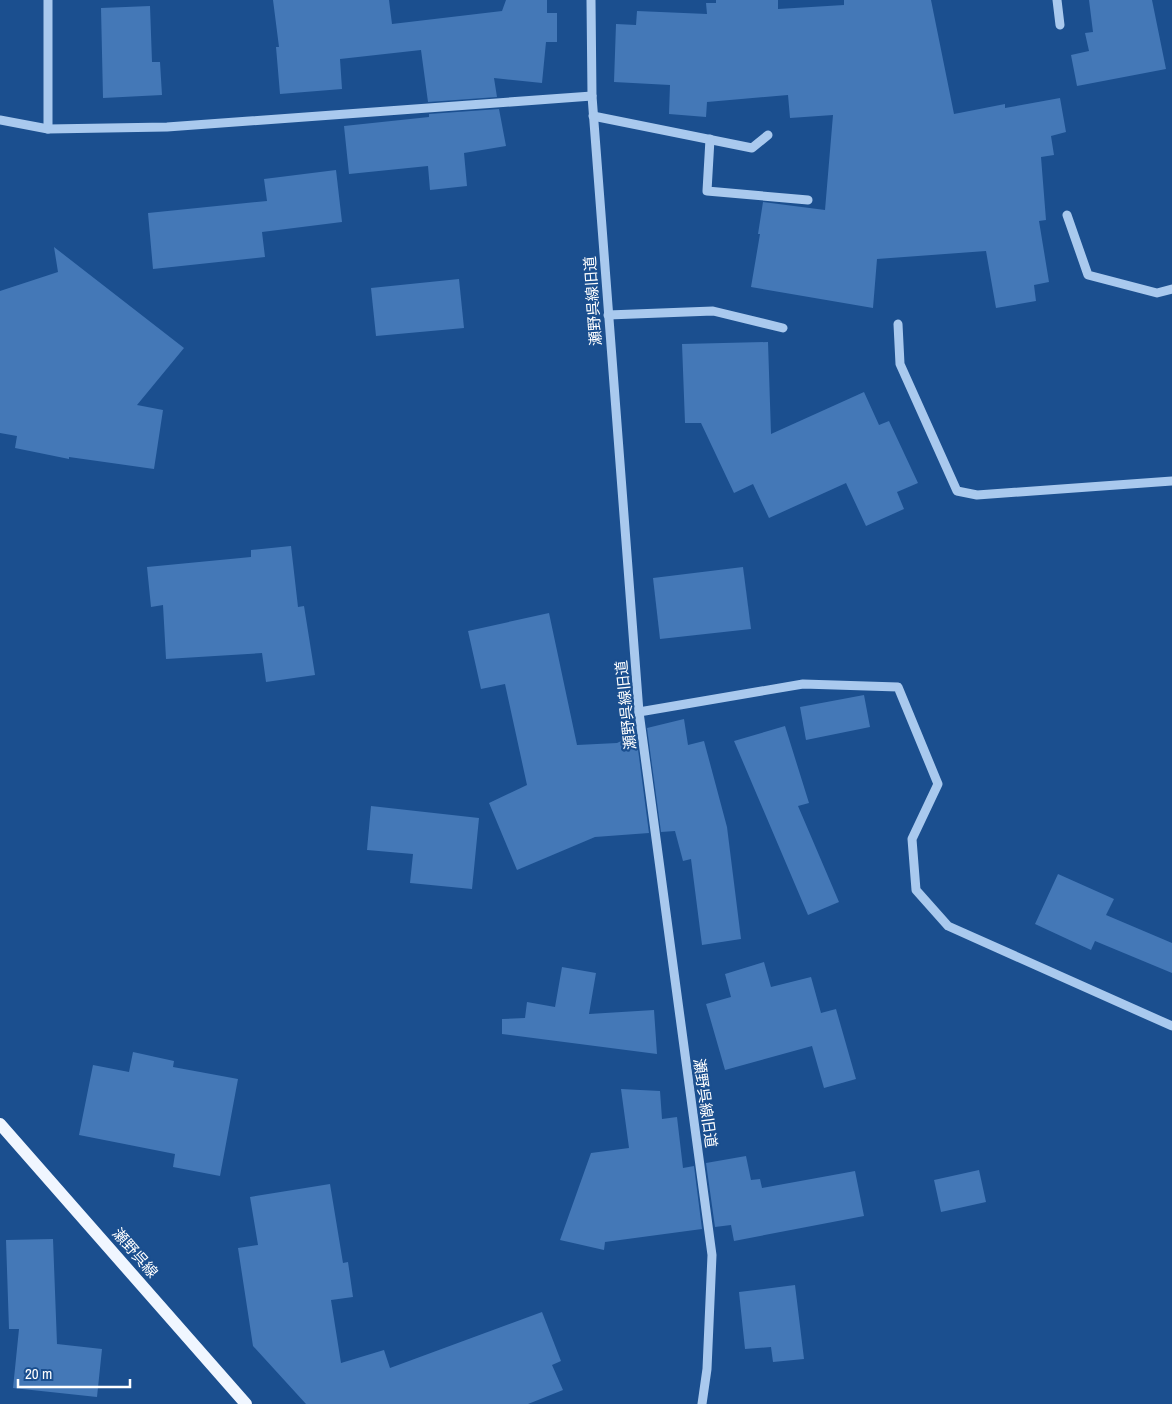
<svg xmlns="http://www.w3.org/2000/svg" width="1172" height="1404" font-family="'Archivo Narrow','Noto Sans JP',sans-serif">
  <style>
    .building { fill: #4478b7 }
    .lines { fill: none; stroke-linecap: round; stroke-linejoin: round }
    .minor { stroke: #a9c9ee; stroke-width: 9 }
    .major { stroke: #f0f6ff; stroke-width: 12 }
    .labels { text-anchor: middle; stroke-width: 4.5; stroke-linejoin: round; paint-order: stroke }
    .street-label { font-size: 15px; fill: #fff; stroke: #1b4f8f }
  </style>
  <rect width="100%" height="100%" fill="#1b4f8f"/>
  <g class="building">
    <path d="M 273,0 L 389,0 L 392,24 L 502,11 L 506,0 L 547,0 L 547,13 L 557,13 L 557,42 L 546,42 L 542,83 L 494,78 L 497,97 L 428,102 L 421,50 L 340,59 L 342,89 L 280,94 L 276,47 L 279,47 Z"/>
    <path d="M 716,0 L 778,0 L 778,9 L 844,5 L 844,0 L 931,0 L 954,114 L 1005,104 L 1005,108 L 1060,98 L 1066,132 L 1051,136 L 1054,155 L 1041,157 L 1046,220 L 1039,221 L 1049,282 L 1034,285 L 1036,301 L 996,308 L 986,251 L 877,259 L 873,308 L 751,287 L 760,234 L 758,234 L 763,202 L 825,210 L 833,115 L 790,118 L 788,95 L 707,102 L 706,117 L 669,114 L 670,85 L 614,82 L 616,24 L 636,25 L 637,11 L 707,14 L 706,3 L 716,3 Z"/>
    <path d="M 1089,0 L 1152,0 L 1166,69 L 1077,86 L 1071,55 L 1089,51 L 1085,33 L 1093,32 Z"/>
    <path d="M 150,6 L 152,62 L 160,62 L 162,95 L 103,98 L 101,8 Z"/>
    <path d="M 499,109 L 506,146 L 464,153 L 467,186 L 430,190 L 428,166 L 349,174 L 344,126 L 429,117 L 429,114 Z"/>
    <path d="M 336,170 L 342,222 L 262,232 L 265,257 L 153,269 L 148,213 L 267,201 L 264,179 Z"/>
    <path d="M 54,247 L 184,348 L 137,405 L 163,410 L 154,469 L 69,457 L 69,459 L 15,448 L 17,436 L 0,433 L 0,291 L 58,272 Z"/>
    <path d="M 459,279 L 464,328 L 376,336 L 371,288 Z"/>
    <path d="M 768,342 L 771,434 L 864,392 L 879,425 L 889,421 L 918,483 L 897,492 L 904,509 L 866,526 L 846,483 L 769,518 L 753,484 L 734,493 L 701,423 L 685,423 L 682,344 Z"/>
    <path d="M 291,546 L 298,607 L 304,606 L 315,675 L 266,682 L 262,653 L 166,659 L 163,605 L 151,607 L 147,567 L 251,557 L 251,550 Z"/>
    <path d="M 743,567 L 751,629 L 660,639 L 653,578 Z"/>
    <path d="M 549,613 L 577,745 L 617,743 L 636,734 L 649,833 L 595,837 L 517,870 L 489,803 L 527,785 L 505,684 L 481,689 L 468,631 Z"/>
    <path d="M 864,695 L 870,727 L 806,740 L 800,707 Z"/>
    <path d="M 684,719 L 688,745 L 704,741 L 727,827 L 741,939 L 702,945 L 691,859 L 683,861 L 675,831 L 661,832 L 647,728 Z"/>
    <path d="M 785,726 L 809,803 L 798,806 L 839,902 L 808,915 L 734,741 Z"/>
    <path d="M 371,806 L 479,818 L 472,889 L 410,883 L 413,854 L 367,850 Z"/>
    <path d="M 1058,874 L 1114,899 L 1106,915 L 1172,943 L 1172,973 L 1095,941 L 1091,950 L 1035,924 Z"/>
    <path d="M 764,962 L 771,987 L 811,977 L 821,1013 L 836,1009 L 856,1079 L 824,1088 L 812,1046 L 725,1070 L 706,1004 L 731,997 L 725,974 Z"/>
    <path d="M 562,967 L 596,973 L 589,1014 L 654,1010 L 657,1054 L 502,1034 L 502,1019 L 525,1018 L 527,1002 L 555,1007 Z"/>
    <path d="M 133,1052 L 174,1061 L 173,1067 L 238,1079 L 220,1176 L 173,1167 L 175,1154 L 79,1135 L 93,1065 L 129,1072 Z"/>
    <path d="M 621,1089 L 660,1091 L 662,1119 L 677,1117 L 683,1168 L 694,1166 L 702,1229 L 605,1242 L 604,1250 L 560,1240 L 591,1153 L 629,1148 Z"/>
    <path d="M 746,1156 L 751,1180 L 760,1179 L 762,1188 L 855,1171 L 864,1216 L 734,1241 L 731,1225 L 715,1227 L 706,1163 Z"/>
    <path d="M 979,1170 L 986,1202 L 941,1212 L 934,1180 Z"/>
    <path d="M 330,1184 L 343,1263 L 348,1262 L 353,1297 L 331,1300 L 341,1363 L 384,1350 L 390,1368 L 542,1312 L 561,1361 L 552,1365 L 563,1390 L 528,1404 L 306,1404 L 253,1346 L 238,1248 L 258,1245 L 250,1197 Z"/>
    <path d="M 53,1239 L 57,1344 L 102,1349 L 97,1397 L 13,1388 L 19,1329 L 9,1329 L 6,1240 Z"/>
    <path d="M 795,1285 L 804,1359 L 773,1362 L 771,1347 L 745,1349 L 739,1292 Z"/>
  </g>
  <g class="lines">
    <g class="minor">
      <path d="M 48,0 L 48,129"/>
      <path d="M 591,0 L 592,96 L 639,712 L 712,1255 L 707,1369 L 702,1404"/>
      <path d="M 1057,0 L 1060,25"/>
      <path d="M 593,116 L 752,148 L 768,135"/>
      <path d="M 0,120 L 48,129 L 167,127 L 592,96"/>
      <path d="M 710,139 L 707,191 L 808,200"/>
      <path d="M 1067,215 L 1088,275 L 1157,293 L 1172,289"/>
      <path d="M 608,315 L 713,311 L 783,328"/>
      <path d="M 898,324 L 900,364 L 957,491 L 977,495 L 1172,481"/>
      <path d="M 639,712 L 803,684 L 898,687 L 938,784 L 912,839 L 916,890 L 948,926 L 1172,1026"/>
    </g>
    <path class="major" d="M 0,1124 L 246,1404"/>
  </g>
  <g class="labels">
    <g class="street-label">
      <text transform="translate(593 301) rotate(-94)" y="5">瀬野呉線旧道</text>
      <text transform="translate(626 705) rotate(-96)" y="5">瀬野呉線旧道</text>
      <text transform="translate(705 1103) rotate(82)" y="5">瀬野呉線旧道</text>
      <text transform="translate(135 1253) rotate(49)" y="5">瀬野呉線</text>
    </g>
  </g>
  <path d="M18 1379v8h112v-8" fill="none" stroke="#ffffff" stroke-width="2.5"/>
  <text x="25" y="1379" font-size="15" fill="#ffffff" stroke="#1b4f8f" stroke-width="4" paint-order="stroke">20 m</text>
</svg>
